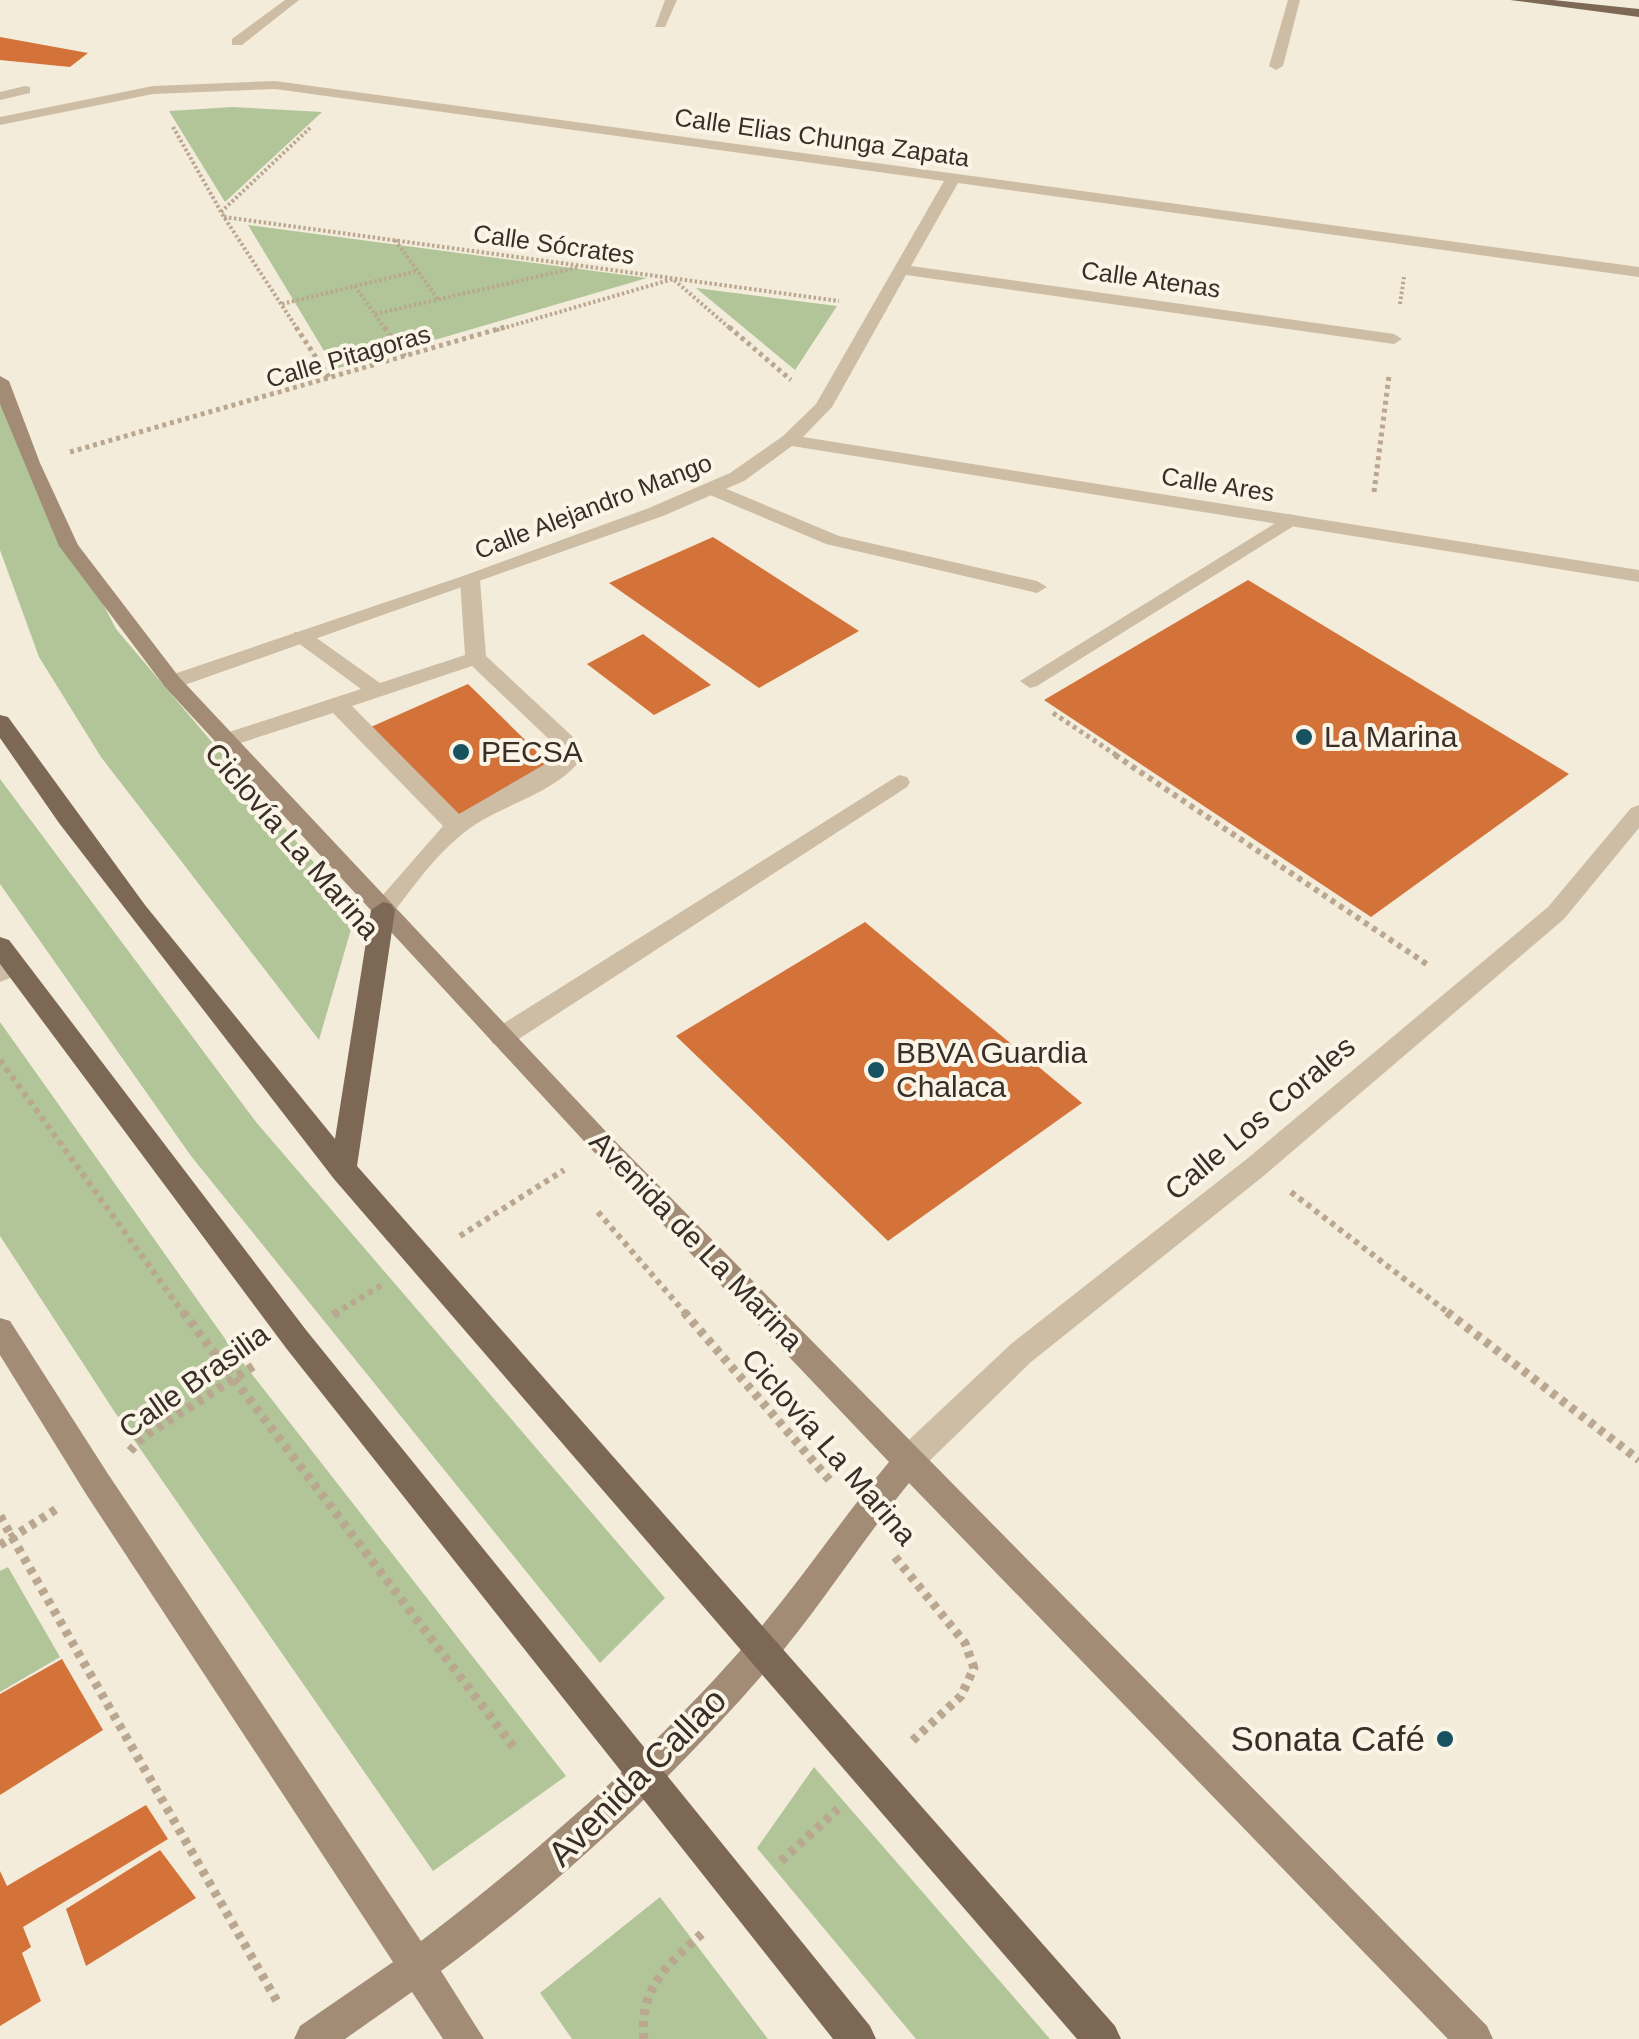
<svg xmlns="http://www.w3.org/2000/svg" width="1639" height="2039" font-family="Helvetica,sans-serif">
  <style>
    .green { fill: #b1c599 }
    .building { fill: #d3733a }
    .lines { fill: none; stroke-linecap: round; stroke-linejoin: round }
    .path-far3 { stroke: #baa78f; stroke-width: 4; stroke-dasharray: 2.5 2.5; stroke-linecap: butt }
    .path-far2 { stroke: #baa78f; stroke-width: 5; stroke-dasharray: 4 4; stroke-linecap: butt }
    .path-far1 { stroke: #baa78f; stroke-width: 6; stroke-dasharray: 5 5; stroke-linecap: butt }
    .path { stroke: #baa78f; stroke-width: 9; stroke-dasharray: 6 6; stroke-linecap: butt }
    .lane { fill: #cebda5; fill-rule: evenodd }
    .street { fill: #cebda5; fill-rule: evenodd }
    .secondary { fill: #a28c76; fill-rule: evenodd }
    .primary { fill: #7d6856; fill-rule: evenodd }
    .poi-dot { fill: #18515f; stroke: #fbf5e8; stroke-width: 4 }
    .labels { text-anchor: middle; stroke-width: 8; stroke-linejoin: round; paint-order: stroke }
    .far-street-label { font-size: 25px; fill: #392f27; stroke: #fbf5e8 }
    .poi-label { font-size: 30px; fill: #392f27; stroke: #fbf5e8; text-anchor: start }
    .street-label { font-size: 30px; fill: #392f27; stroke: #fbf5e8 }
    .near-poi-label { font-size: 35px; fill: #392f27; stroke: #fbf5e8; text-anchor: end }
    .near-street-label { font-size: 35px; fill: #392f27; stroke: #fbf5e8 }
  </style>
  <rect width="100%" height="100%" fill="#f4ecdb"/>
  <g class="green">
    <path d="M 232,107 L 322,112 L 225,202 L 169,111 Z"/>
    <path d="M 248,225 L 647,278 L 335,369 Z"/>
    <path d="M 696,288 L 837,306 L 795,370 Z"/>
    <path d="M 0,404 L 116,629 L 356,912 L 319,1040 L 101,757 L 39,657 L 0,550 Z"/>
    <path d="M 0,779 L 256,1122 L 665,1598 L 600,1663 L 191,1156 L 0,884 Z"/>
    <path d="M 0,1022 L 233,1350 L 566,1776 L 433,1871 L 116,1414 L 0,1236 Z"/>
    <path d="M 8,1567 L 60,1657 L 0,1692 L 0,1571 Z"/>
    <path d="M 814,1767 L 1050,2039 L 916,2039 L 757,1848 Z"/>
    <path d="M 660,1897 L 768,2039 L 572,2039 L 540,1993 Z"/>
  </g>
  <g class="building">
    <path d="M 0,37 L 88,53 L 70,67 L 0,60 Z"/>
    <path d="M 713,537 L 859,631 L 759,688 L 609,583 Z"/>
    <path d="M 1248,580 L 1569,774 L 1371,917 L 1044,700 Z"/>
    <path d="M 643,634 L 711,685 L 654,715 L 587,664 Z"/>
    <path d="M 468,684 L 560,774 L 453,825 L 364,730 Z"/>
    <path d="M 865,922 L 1082,1103 L 888,1241 L 676,1036 Z"/>
    <path d="M 62,1659 L 103,1730 L 0,1795 L 0,1694 Z"/>
    <path d="M 146,1805 L 168,1839 L 23,1927 L 31,1947 L 22,1953 L 41,2001 L 0,2026 L 0,1871 L 7,1886 Z"/>
    <path d="M 160,1850 L 196,1898 L 86,1966 L 66,1909 Z"/>
  </g>
  <g class="lines">
    <g class="path-far3">
      <path d="M 173,127 L 224,217 L 298,330"/>
      <path d="M 221,212 L 311,127"/>
      <path d="M 224,217 L 839,301"/>
      <path d="M 395,240 L 438,299"/>
      <path d="M 355,286 L 386,330"/>
      <path d="M 282,304 L 417,271"/>
      <path d="M 1400,304 L 1404,277"/>
      <path d="M 375,314 L 579,267"/>
      <path d="M 497,330 L 673,279 L 732,330"/>
    </g>
    <g class="path-far2">
      <path d="M 296,327 L 330,379"/>
      <path d="M 384,327 L 406,358"/>
      <path d="M 729,327 L 791,380"/>
      <path d="M 70,452 L 505,327"/>
      <path d="M 1374,492 L 1389,376"/>
      <path d="M 1053,713 L 1119,757"/>
    </g>
    <g class="path-far1">
      <path d="M 1115,755 L 1428,965"/>
      <path d="M 0,1060 L 184,1314"/>
      <path d="M 1291,1192 L 1450,1314"/>
      <path d="M 598,1212 L 686,1314"/>
      <path d="M 460,1236 L 564,1170"/>
      <path d="M 334,1314 L 382,1285"/>
    </g>
    <g class="path">
      <path d="M 183,1312 L 515,1749"/>
      <path d="M 684,1312 L 832,1483"/>
      <path d="M 1447,1312 L 1639,1460"/>
      <path d="M 333,1315 L 338,1312"/>
      <path d="M 130,1451 L 142,1438 L 255,1365"/>
      <path d="M 0,1516 L 278,2003"/>
      <path d="M 0,1545 L 58,1508"/>
      <path d="M 895,1557 L 965,1643 L 974,1668 L 961,1696 L 910,1743"/>
      <path d="M 781,1861 L 838,1809"/>
      <path d="M 644,2039 C 638,1988 670,1962 705,1931"/>
    </g>
    <g class="lane">
      <path d="M 285,0 L 299,0 L 242,45 L 232,45 L 232,39 Z"/>
      <path d="M 665,0 L 677,0 L 665,27 L 655,27 Z"/>
      <path d="M 1288,0 L 1300,0 L 1283,66 L 1276,70 L 1269,66 Z"/>
      <path d="M 25,86 L 30,87 L 30,93 L 0,100 L 0,92 Z"/>
      <path d="M 710,482 L 839,536 L 1037,581 L 1047,587 L 1037,593 L 826,544 L 703,492 L 701,488 Z"/>
      <path d="M 1290,514 L 1297,516 L 1297,524 L 1037,686 L 1030,688 L 1020,681 Z"/>
      <path d="M 470,574 L 480,580 L 486,656 L 572,736 L 582,758 C 558,791 509,803 476,824 C 441,847 416,883 391,916 L 383,918 L 371,910 L 375,904 L 443,826 L 333,713 L 225,748 L 214,741 L 217,736 L 361,689 L 294,640 L 294,632 L 308,632 L 380,683 L 465,655 L 460,580 ZM 472,666 L 554,744 L 559,756 L 459,814 L 352,706 Z"/>
      <path d="M 899,775 L 907,777 L 910,782 L 907,787 L 511,1044 L 493,1044 L 489,1037 L 493,1030 Z"/>
    </g>
    <g class="street">
      <path d="M 275,81 L 1639,267 L 1639,277 L 958,183 L 911,266 L 1394,334 L 1402,339 L 1394,344 L 906,275 L 832,407 L 803,437 L 1639,570 L 1639,582 L 792,446 L 744,481 L 663,516 L 179,687 L 165,687 L 162,682 L 165,677 L 463,576 L 649,508 L 730,473 L 783,436 L 816,404 L 944,181 L 275,89 L 153,94 L 0,125 L 0,117 L 153,86 Z"/>
      <path d="M 1639,805 L 1639,828 L 1564,919 L 1266,1174 L 1031,1362 L 919,1471 L 908,1475 L 897,1471 L 893,1461 L 897,1451 L 1011,1344 L 1248,1158 L 1548,907 L 1631,808 Z"/>
      <path d="M 14,958 L 26,967 L 23,973 L 0,982 L 0,963 Z"/>
    </g>
    <path class="secondary" d="M 0,376 L 9,381 L 40,463 L 78,545 L 179,677 L 612,1138 L 1487,2026 L 1493,2039 L 1448,2039 L 909,1483 C 861,1542 820,1607 771,1665 C 673,1779 562,1882 441,1971 L 484,2039 L 443,2039 L 412,1992 L 345,2039 L 294,2039 L 300,2026 L 393,1962 L 86,1494 L 0,1355 L 0,1318 L 10,1321 L 108,1474 L 421,1941 C 539,1851 650,1754 748,1642 C 798,1585 840,1521 889,1462 L 594,1152 L 165,687 L 59,546 L 0,404 Z"/>
    <g class="primary">
      <path d="M 1510,0 L 1553,0 L 1639,9 L 1639,17 Z"/>
      <path d="M 0,715 L 8,717 L 145,905 L 335,1139 L 371,910 L 383,902 L 391,904 L 395,910 L 357,1166 L 1115,2026 L 1121,2039 L 1077,2039 L 334,1179 L 59,823 L 0,738 Z"/>
      <path d="M 0,937 L 9,940 L 306,1330 L 870,2026 L 876,2039 L 833,2039 L 286,1348 L 0,964 Z"/>
    </g>
  </g>
  <g class="poi-dot">
    <circle cx="1304" cy="737" r="10"/>
    <circle cx="461" cy="752" r="10"/>
    <circle cx="876" cy="1070" r="10"/>
    <circle cx="1445" cy="1739" r="10"/>
  </g>
  <g class="labels">
    <g class="far-street-label">
      <text transform="translate(822 137) rotate(8)" y="9">Calle Elias Chunga Zapata</text>
      <text transform="translate(554 244) rotate(8)" y="9">Calle Sócrates</text>
      <text transform="translate(1151 279) rotate(8)" y="9">Calle Atenas</text>
      <text transform="translate(348 356) rotate(-16)" y="9">Calle Pitagoras</text>
      <text transform="translate(1218 484) rotate(9)" y="9">Calle Ares</text>
      <text transform="translate(593 506) rotate(-21)" y="9">Calle Alejandro Mango</text>
    </g>
    <g class="poi-label">
      <text x="1324" y="747">La Marina</text>
      <text x="481" y="762">PECSA</text>
      <text x="896" y="1063">BBVA Guardia<tspan x="896" dy="34">Chalaca</tspan></text>
    </g>
    <g class="street-label">
      <text transform="translate(292 841) rotate(49)" y="10">Ciclovía La Marina</text>
      <text transform="translate(1260 1118) rotate(-40)" y="10">Calle Los Corales</text>
      <text transform="translate(696 1241) rotate(46)" y="10">Avenida de La Marina</text>
      <text transform="translate(194 1381) rotate(-35)" y="10">Calle Brasilia</text>
      <text transform="translate(829 1447) rotate(49)" y="10">Ciclovía La Marina</text>
    </g>
    <g class="near-poi-label">
      <text x="1425" y="1751">Sonata Café</text>
    </g>
    <g class="near-street-label">
      <text transform="translate(637 1777) rotate(-45)" y="12">Avenida Callao</text>
    </g>
  </g>
</svg>
